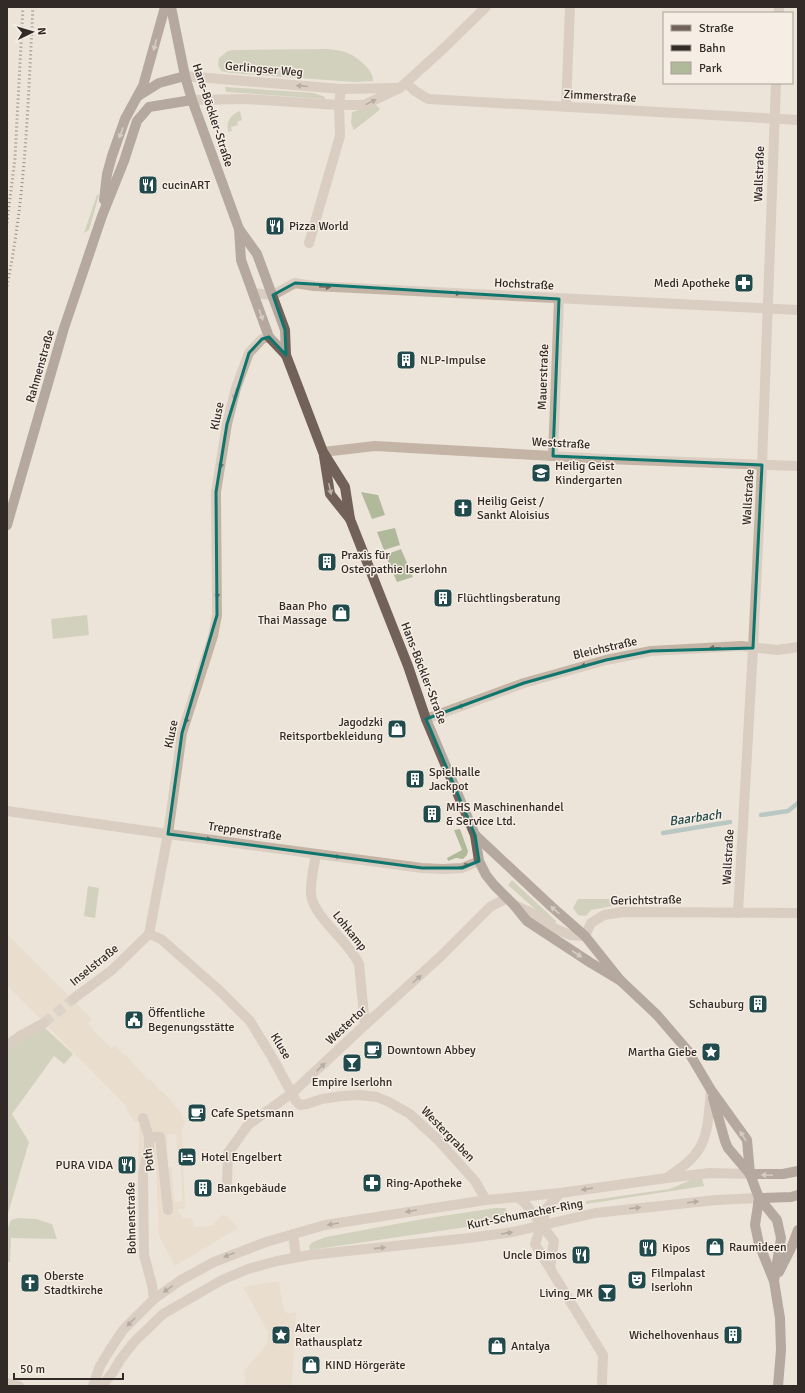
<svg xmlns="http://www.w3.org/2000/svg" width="805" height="1393" font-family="Signika,sans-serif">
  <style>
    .green { fill: #b0ba9b }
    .plaza { fill: #e4d5c1; fill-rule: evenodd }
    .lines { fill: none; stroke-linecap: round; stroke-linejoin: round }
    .stream { stroke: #7ba5a7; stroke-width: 4.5 }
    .minor-tunnel { stroke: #c7bfb5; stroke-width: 10; stroke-dasharray: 10 5; stroke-linecap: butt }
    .minor { stroke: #c4b4a6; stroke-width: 10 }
    .major { stroke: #716159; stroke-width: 10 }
    .rail { stroke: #312a26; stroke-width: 3; stroke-dasharray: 1 3; stroke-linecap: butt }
    .oneway { fill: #baafa5 }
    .oneway2 { fill: #736860 }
    .marked { fill: none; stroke: #0f766e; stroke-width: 3; stroke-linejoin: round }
    .labels { text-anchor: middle; stroke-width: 3; stroke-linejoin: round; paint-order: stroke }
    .street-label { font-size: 12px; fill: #312a26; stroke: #f6eee4 }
    .poi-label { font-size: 12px; fill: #312a26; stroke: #f6eee4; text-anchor: start }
    .water-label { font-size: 13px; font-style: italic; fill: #214a4d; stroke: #f6eee4 }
  </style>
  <rect width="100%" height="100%" fill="#ede4d9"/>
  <g class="green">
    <path d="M 328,49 C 336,50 345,51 352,55 C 360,60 374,71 373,81 L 354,82 L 231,73 L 221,71 L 218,65 L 219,58 L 228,51 L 233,50 Z"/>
    <path d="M 225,87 L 314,93 L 325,97 L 325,99 L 226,92 Z"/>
    <path d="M 376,105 L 380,109 L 377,112 L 354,130 L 351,123 L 352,112 Z"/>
    <path d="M 240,111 L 242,120 L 237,122 L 238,125 L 231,127 L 232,131 L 228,132 C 226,121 230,115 240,111 Z"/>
    <path d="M 97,195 L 99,195 L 89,230 L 84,233 Z"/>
    <path d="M 361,492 L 378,495 L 385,515 L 372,519 Z"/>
    <path d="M 395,528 L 400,545 L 384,550 L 377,532 Z"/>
    <path d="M 401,549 L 413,577 L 397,582 L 385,555 Z"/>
    <path d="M 87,615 L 89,635 L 53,639 L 51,619 Z"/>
    <path d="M 460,829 L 468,851 L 467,855 L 463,859 L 456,858 L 448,861 L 447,858 L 462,850 L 454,830 Z"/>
    <path d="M 512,880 L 556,921 L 555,924 L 544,917 L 508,885 Z"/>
    <path d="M 88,886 L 99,888 L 95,918 L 84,916 Z"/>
    <path d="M 578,899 L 617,899 L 618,905 L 591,910 L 586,916 L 578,915 L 573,908 Z"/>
    <path d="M 43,1026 L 73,1054 L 64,1064 L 54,1056 L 12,1114 L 29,1142 L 7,1217 L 7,1047 Z"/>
    <path d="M 702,1178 L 704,1186 L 586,1204 L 586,1201 L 669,1189 C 681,1185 689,1179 702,1178 Z"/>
    <path d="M 495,1208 L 506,1208 L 508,1221 L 310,1250 L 309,1246 L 313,1242 L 326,1237 L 423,1219 Z"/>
    <path d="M 18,1218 L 36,1219 L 52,1224 L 57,1239 L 11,1238 L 10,1262 L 7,1262 L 7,1230 L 11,1220 Z"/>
  </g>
  <g class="plaza">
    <path d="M 7,934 L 92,1019 L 88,1024 L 93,1029 L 92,1030 L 111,1048 L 115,1044 L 124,1056 L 125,1055 L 133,1062 L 132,1063 L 136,1067 L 137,1067 L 148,1080 L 150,1079 L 157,1086 L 156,1087 L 160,1092 L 162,1091 L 168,1097 L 181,1113 L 185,1123 L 182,1129 L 185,1209 L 178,1209 L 178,1212 L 183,1218 L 190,1218 L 194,1222 L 194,1227 L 211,1226 L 222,1215 L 228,1216 L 238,1228 L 175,1266 L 159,1236 L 156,1170 L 138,1166 L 139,1122 L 134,1122 L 125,1105 L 7,985 ZM 176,1134 L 178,1165 L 181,1165 L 182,1201 L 174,1202 L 172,1167 L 168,1167 L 167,1135 Z"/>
    <path d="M 272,1282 L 279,1282 L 284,1311 L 287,1313 L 292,1313 L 296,1311 L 292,1386 L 244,1386 L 246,1376 L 244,1375 L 245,1370 L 267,1344 L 268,1332 L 243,1287 Z"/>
  </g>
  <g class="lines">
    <g class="stream">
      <path d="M 761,815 L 788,811 L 798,803"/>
      <path d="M 663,833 L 730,822"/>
    </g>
    <path class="minor-tunnel" d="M 44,1023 L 73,999"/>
    <g class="minor">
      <path d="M 779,13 L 779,7"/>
      <path d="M 185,76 L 341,89 L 396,88"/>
      <path d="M 406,83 L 415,91 L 428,99 L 798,120"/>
      <path d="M 192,100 L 246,99 L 339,105 L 364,105 L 400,88 L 444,48 L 486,7"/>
      <path d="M 566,107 L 570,7"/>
      <path d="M 309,243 L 340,136 L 339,105 L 341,89"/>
      <path d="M 253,293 L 273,295 L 295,283 L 314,286 L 798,310"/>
      <path d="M 323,452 L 375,446 L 605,459 L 798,466"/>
      <path d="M 553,456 L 559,299"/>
      <path d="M 426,719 L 524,683 L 606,660 L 651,651 L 741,646 L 777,650 L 798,647"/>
      <path d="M 7,811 L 168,834 L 422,868 L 443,869 L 462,868 L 479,861"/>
      <path d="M 316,854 C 314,867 310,882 311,894 C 313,917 349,941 359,964 L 365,1025"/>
      <path d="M 514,905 L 532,913 L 554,928 L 570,935 L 585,936 L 591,923 L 604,915 L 622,912 L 798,913"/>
      <path d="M 738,913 L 753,648 L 762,465 L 776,83"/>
      <path d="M 149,934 L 168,834 L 182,733 L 213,636 L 217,615 L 216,492 L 227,424 L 236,388 L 249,353 L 262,339 L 269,337"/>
      <path d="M 149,934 L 161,939 L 220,991 L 250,1021 L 272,1057 L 296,1101 L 300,1105 L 307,1104 L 322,1099 L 342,1096 L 360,1095 L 377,1097 L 389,1102 L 410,1114 L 438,1140 L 475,1181 L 486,1200"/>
      <path d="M 73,999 L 112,970 L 149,934"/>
      <path d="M 7,1045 L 20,1036 L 44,1023"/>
      <path d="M 143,1118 L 149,1137 L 149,1149 L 143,1173 L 144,1255 L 152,1285 L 154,1299"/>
      <path d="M 149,1137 L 160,1137 L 168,1210"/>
      <path d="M 668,1177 C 679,1169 692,1161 699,1149 C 709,1134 709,1108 711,1090"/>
      <path d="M 227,1183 L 228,1153 L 248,1125 L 292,1093 L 365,1025 L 441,956 L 490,907 L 507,898"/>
      <path d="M 560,1193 L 547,1208 L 535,1244 L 603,1355 L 602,1383"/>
      <path d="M 517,1197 L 524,1202 L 554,1241 L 550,1268"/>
      <path d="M 293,1234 L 296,1257"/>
      <path d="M 7,1383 L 19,1386"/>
      <path d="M 93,1386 L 100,1366 L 111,1348 L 123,1330 L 154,1299 L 181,1280 L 214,1262 L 266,1242 L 325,1225 L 486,1200 L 560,1193 L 667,1178 L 710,1173 L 750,1174"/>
      <path d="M 102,1386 L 113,1372 L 120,1360 L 134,1342 L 163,1314 L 222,1280 L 248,1269 L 277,1261 L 310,1255 L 469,1238 L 513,1232 L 595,1213 L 716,1200 L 759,1198"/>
    </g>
    <g class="major">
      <path d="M 171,7 L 185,76 L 192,100 L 239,229 L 241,260 L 269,337 L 286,355"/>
      <path d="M 138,96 L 159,83 L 185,76"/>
      <path d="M 104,200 L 107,174 L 112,156 L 125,119 L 143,86 L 165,7"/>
      <path d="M 239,229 L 257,254 L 285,330 L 286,355 L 323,452 L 345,487 L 350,519 L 408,666 L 426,719 L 475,835 L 479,861 L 486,875 L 494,885 L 514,905 L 527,921 L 591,963 L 621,981"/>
      <path d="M 324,456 L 330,494 L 350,519"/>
      <path d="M 7,525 L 64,328 L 102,216 L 124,161 L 137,121 L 149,107 L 192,100"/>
      <path d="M 475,835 L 552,907 L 585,936 L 621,981 L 657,1015 L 688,1051 L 711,1090 L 747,1140 L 750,1174 L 759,1198 L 777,1220 L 781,1238 L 774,1281"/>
      <path d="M 713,1098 L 725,1141 L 728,1148 L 750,1174"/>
      <path d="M 750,1174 L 783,1174 L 798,1171"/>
      <path d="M 759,1198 L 755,1225 L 759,1244 L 774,1281 L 780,1318 L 781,1350 L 778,1386"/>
      <path d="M 759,1198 L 791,1197 L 798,1195"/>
      <path d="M 779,1272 L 792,1246 L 798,1230"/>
    </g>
    <g class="rail">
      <path d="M 7,223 L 15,158 L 23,7"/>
      <path d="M 7,286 C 26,194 28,100 33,7"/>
    </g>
  </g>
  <defs><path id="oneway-solid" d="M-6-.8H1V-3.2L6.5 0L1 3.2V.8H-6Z"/></defs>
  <g class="oneway">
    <use href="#oneway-solid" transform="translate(155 45) rotate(105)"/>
    <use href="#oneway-solid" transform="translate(121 133) rotate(110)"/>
    <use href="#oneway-solid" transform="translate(261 315) rotate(70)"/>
    <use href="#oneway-solid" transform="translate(330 489) rotate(77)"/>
    <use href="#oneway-solid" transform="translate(555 910) rotate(-139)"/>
    <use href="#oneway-solid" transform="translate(577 954) rotate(33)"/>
    <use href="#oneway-solid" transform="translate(743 1136) rotate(-122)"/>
    <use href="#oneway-solid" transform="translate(767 1175) rotate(-178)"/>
  </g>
  <g class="oneway2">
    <use href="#oneway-solid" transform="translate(302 86) rotate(-175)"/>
    <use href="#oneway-solid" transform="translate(371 102) rotate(-26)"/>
    <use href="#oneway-solid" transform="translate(325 287) rotate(3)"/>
    <use href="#oneway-solid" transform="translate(455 293) rotate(3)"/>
    <use href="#oneway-solid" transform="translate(235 394) rotate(104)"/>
    <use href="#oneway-solid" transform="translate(221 463) rotate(99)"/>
    <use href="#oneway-solid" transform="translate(217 593) rotate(90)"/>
    <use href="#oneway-solid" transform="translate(715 648) rotate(177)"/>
    <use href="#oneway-solid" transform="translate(586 665) rotate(165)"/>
    <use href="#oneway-solid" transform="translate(463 706) rotate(160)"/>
    <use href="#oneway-solid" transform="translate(187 718) rotate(108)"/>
    <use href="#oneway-solid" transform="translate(206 839) rotate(8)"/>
    <use href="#oneway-solid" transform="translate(335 857) rotate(8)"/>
    <use href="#oneway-solid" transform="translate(464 866) rotate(-15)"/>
    <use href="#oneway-solid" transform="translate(417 979) rotate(-42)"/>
    <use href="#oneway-solid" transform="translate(321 1067) rotate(-43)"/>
    <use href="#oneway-solid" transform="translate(587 1189) rotate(172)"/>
    <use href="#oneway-solid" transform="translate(693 1202) rotate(-7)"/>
    <use href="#oneway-solid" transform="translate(635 1208) rotate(-6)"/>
    <use href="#oneway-solid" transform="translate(411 1211) rotate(170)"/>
    <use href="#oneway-solid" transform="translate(333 1224) rotate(170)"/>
    <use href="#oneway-solid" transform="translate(507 1233) rotate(-9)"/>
    <use href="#oneway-solid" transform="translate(380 1248) rotate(-6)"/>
    <use href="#oneway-solid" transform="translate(229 1255) rotate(158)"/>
    <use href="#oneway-solid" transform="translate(168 1289) rotate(145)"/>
    <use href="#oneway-solid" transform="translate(131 1322) rotate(134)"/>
  </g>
  <path d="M0 0H805V1393H0ZM 295,283 L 559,299 L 553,456 L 762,465 L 753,648 L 651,651 L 606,660 L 524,683 L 426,719 L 475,835 L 479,861 L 462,868 L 422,868 L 168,834 L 182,733 L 217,615 L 216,492 L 227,424 L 249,353 L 262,339 L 269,337 L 286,355 L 285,330 L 273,295 Z" fill="#ede4d9" fill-opacity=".55" fill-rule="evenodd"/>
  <path class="marked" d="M 295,283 L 559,299 L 553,456 L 762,465 L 753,648 L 651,651 L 606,660 L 524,683 L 426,719 L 475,835 L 479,861 L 462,868 L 422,868 L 168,834 L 182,733 L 217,615 L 216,492 L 227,424 L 249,353 L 262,339 L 269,337 L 286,355 L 285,330 L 273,295 Z"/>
  <defs>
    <g id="restaurant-square" transform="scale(1)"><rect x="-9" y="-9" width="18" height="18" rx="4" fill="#214a4d" stroke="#f6eee4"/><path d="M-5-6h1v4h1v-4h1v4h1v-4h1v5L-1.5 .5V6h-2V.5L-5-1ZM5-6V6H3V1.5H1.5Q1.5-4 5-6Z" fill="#fff"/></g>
    <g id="pharmacy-square" transform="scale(1)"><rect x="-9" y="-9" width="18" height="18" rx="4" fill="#214a4d" stroke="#f6eee4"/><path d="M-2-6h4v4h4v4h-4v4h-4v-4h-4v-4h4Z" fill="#fff"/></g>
    <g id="building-square" transform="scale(1)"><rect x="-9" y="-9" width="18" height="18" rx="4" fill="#214a4d" stroke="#f6eee4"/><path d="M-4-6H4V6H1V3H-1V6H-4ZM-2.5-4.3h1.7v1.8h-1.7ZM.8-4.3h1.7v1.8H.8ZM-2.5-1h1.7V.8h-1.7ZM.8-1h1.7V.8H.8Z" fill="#fff"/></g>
    <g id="school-square" transform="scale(1)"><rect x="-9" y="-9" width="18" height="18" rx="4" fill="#214a4d" stroke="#f6eee4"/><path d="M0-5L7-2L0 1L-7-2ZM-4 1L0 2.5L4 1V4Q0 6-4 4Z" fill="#fff"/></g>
    <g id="church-square" transform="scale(1)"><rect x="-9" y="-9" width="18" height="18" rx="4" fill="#214a4d" stroke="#f6eee4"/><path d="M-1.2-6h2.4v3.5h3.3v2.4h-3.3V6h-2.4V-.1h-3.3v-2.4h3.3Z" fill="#fff"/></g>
    <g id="shop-square" transform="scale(1)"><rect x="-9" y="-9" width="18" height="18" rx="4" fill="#214a4d" stroke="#f6eee4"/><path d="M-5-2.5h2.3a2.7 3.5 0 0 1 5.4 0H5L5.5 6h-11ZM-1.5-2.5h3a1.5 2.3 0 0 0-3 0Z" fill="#fff"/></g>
    <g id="civic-square" transform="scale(1)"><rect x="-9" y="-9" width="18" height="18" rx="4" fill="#214a4d" stroke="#f6eee4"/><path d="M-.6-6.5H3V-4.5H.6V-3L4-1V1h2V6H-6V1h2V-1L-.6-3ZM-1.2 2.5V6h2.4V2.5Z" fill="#fff"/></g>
    <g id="cafe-square" transform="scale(1)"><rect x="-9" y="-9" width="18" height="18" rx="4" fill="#214a4d" stroke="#f6eee4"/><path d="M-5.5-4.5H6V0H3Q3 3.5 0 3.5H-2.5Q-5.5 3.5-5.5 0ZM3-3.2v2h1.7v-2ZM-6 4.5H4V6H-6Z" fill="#fff"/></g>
    <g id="sight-square" transform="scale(1)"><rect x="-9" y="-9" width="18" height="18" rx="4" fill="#214a4d" stroke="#f6eee4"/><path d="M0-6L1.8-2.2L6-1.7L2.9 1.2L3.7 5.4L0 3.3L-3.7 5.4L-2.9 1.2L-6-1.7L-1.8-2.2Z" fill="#fff"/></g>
    <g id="bar-square" transform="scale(1)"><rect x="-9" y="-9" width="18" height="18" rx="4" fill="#214a4d" stroke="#f6eee4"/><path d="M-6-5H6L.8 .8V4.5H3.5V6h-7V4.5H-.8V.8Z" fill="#fff"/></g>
    <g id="hotel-square" transform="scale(1)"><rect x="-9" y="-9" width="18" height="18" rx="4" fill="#214a4d" stroke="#f6eee4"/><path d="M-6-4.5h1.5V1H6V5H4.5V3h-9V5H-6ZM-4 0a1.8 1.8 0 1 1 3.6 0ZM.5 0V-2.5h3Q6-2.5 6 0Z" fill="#fff"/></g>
    <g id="theatre-square" transform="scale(1)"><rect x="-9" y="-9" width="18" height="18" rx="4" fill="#214a4d" stroke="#f6eee4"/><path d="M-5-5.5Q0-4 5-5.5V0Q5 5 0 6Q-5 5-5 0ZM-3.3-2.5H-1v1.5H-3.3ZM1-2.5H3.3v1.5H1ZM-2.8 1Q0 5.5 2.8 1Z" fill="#fff"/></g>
  </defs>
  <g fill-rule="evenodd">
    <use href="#restaurant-square" x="148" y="185"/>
    <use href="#restaurant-square" x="275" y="226"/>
    <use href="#pharmacy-square" x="744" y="283"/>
    <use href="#building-square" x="406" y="360"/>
    <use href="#school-square" x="541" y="473"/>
    <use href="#church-square" x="463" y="508"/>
    <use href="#building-square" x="327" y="562"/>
    <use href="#building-square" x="443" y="598"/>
    <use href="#shop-square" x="341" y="613"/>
    <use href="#shop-square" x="397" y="729"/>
    <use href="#building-square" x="415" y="779"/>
    <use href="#building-square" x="432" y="814"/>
    <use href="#building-square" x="758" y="1004"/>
    <use href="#civic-square" x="134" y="1020"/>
    <use href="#cafe-square" x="373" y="1050"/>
    <use href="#sight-square" x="711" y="1052"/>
    <use href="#bar-square" x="352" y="1063"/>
    <use href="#cafe-square" x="197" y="1113"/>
    <use href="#hotel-square" x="187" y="1157"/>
    <use href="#restaurant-square" x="127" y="1165"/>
    <use href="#pharmacy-square" x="372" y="1183"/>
    <use href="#building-square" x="203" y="1188"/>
    <use href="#shop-square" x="715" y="1247"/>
    <use href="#restaurant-square" x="648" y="1248"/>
    <use href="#restaurant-square" x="581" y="1255"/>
    <use href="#theatre-square" x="637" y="1280"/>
    <use href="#church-square" x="30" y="1283"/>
    <use href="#bar-square" x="607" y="1293"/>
    <use href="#sight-square" x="281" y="1335"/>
    <use href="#building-square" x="733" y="1335"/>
    <use href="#shop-square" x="497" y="1346"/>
    <use href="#shop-square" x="311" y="1365"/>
  </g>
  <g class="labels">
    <g class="street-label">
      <text transform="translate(264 69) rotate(5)" y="4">Gerlingser Weg</text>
      <text transform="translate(600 96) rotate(3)" y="4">Zimmerstraße</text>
      <text transform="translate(213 115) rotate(72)" y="4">Hans-Böckler-Straße</text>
      <text transform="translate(759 174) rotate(-88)" y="4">Wallstraße</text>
      <text transform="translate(524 284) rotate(3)" y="4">Hochstraße</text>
      <text transform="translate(40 366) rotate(-74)" y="4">Rahmenstraße</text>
      <text transform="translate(543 377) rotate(-88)" y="4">Mauerstraße</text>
      <text transform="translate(217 416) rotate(-78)" y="4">Kluse</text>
      <text transform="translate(561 443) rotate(3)" y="4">Weststraße</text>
      <text transform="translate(748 497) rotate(-87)" y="4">Wallstraße</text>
      <text transform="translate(605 648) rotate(-13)" y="4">Bleichstraße</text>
      <text transform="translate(424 673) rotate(69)" y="4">Hans-Böckler-Straße</text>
      <text transform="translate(171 734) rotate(-78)" y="4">Kluse</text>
      <text transform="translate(245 831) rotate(8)" y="4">Treppenstraße</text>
      <text transform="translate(728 857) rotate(-87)" y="4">Wallstraße</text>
      <text transform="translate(646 900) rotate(-1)" y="4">Gerichtstraße</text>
      <text transform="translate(350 931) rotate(51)" y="4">Lohkamp</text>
      <text transform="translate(94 965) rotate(-39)" y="4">Inselstraße</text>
      <text transform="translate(346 1025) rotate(-43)" y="4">Westertor</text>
      <text transform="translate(281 1046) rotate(59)" y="4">Kluse</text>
      <text transform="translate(448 1134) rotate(46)" y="4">Westergraben</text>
      <text transform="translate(149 1160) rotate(-97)" y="4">Poth</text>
      <text transform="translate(525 1214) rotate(-11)" y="4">Kurt-Schumacher-Ring</text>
      <text transform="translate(131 1218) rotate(-91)" y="4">Bohnenstraße</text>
    </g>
    <g class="poi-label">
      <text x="162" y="189">cucinART</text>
      <text x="289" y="230">Pizza World</text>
      <text x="730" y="287" text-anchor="end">Medi Apotheke</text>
      <text x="420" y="364">NLP-Impulse</text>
      <text x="555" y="470">Heilig Geist<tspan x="555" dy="14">Kindergarten</tspan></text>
      <text x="477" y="505">Heilig Geist /<tspan x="477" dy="14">Sankt Aloisius</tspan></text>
      <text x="341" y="559">Praxis für<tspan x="341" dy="14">Osteopathie Iserlohn</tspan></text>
      <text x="457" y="602">Flüchtlingsberatung</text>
      <text x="327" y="610" text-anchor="end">Baan Pho<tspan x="327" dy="14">Thai Massage</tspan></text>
      <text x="383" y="726" text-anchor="end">Jagodzki<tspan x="383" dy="14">Reitsportbekleidung</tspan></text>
      <text x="429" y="776">Spielhalle<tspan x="429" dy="14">Jackpot</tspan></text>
      <text x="446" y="811">MHS Maschinenhandel<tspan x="446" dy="14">&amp; Service Ltd.</tspan></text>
      <text x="744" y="1008" text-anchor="end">Schauburg</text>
      <text x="148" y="1017">Öffentliche<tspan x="148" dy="14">Begenungsstätte</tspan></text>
      <text x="387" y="1054">Downtown Abbey</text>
      <text x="697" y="1056" text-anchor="end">Martha Giebe</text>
      <text x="352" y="1086" text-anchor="middle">Empire Iserlohn</text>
      <text x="211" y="1117">Cafe Spetsmann</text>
      <text x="201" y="1161">Hotel Engelbert</text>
      <text x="113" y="1169" text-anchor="end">PURA VIDA</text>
      <text x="386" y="1187">Ring-Apotheke</text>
      <text x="217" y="1192">Bankgebäude</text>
      <text x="729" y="1251">Raumideen</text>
      <text x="662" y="1252">Kipos</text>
      <text x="567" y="1259" text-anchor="end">Uncle Dimos</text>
      <text x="651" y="1277">Filmpalast<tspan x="651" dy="14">Iserlohn</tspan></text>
      <text x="44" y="1280">Oberste<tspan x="44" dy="14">Stadtkirche</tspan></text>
      <text x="593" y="1297" text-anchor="end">Living_MK</text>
      <text x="295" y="1332">Alter<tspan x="295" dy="14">Rathausplatz</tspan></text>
      <text x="719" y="1339" text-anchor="end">Wichelhovenhaus</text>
      <text x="511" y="1350">Antalya</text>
      <text x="325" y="1369">KIND Hörgeräte</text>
    </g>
    <g class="water-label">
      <text transform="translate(695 817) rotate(-8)" y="5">Baarbach</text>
    </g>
  </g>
  <rect width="805" height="1393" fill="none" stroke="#312a26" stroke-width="16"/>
  <rect x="663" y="12" width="130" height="72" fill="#f6eee4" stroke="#a7a098"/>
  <rect x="671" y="25" width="20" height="6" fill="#716159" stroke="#a7a098"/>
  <text x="699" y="32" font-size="12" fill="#312a26">Straße</text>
  <rect x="671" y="45" width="20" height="6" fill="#312a26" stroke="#a7a098"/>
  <text x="699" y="52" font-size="12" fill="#312a26">Bahn</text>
  <rect x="671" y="62" width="20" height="12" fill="#b0ba9b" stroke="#a7a098"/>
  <text x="699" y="72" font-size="12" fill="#312a26">Park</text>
  <g transform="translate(32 32) rotate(85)" stroke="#f6eee4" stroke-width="3" paint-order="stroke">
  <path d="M0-3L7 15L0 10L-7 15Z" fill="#312a26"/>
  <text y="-6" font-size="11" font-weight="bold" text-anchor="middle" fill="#312a26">N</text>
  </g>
  <path d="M14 1373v6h109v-6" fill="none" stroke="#312a26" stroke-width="2"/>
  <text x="20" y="1373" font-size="12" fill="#312a26" stroke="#f6eee4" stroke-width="3" paint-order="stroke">50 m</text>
</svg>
